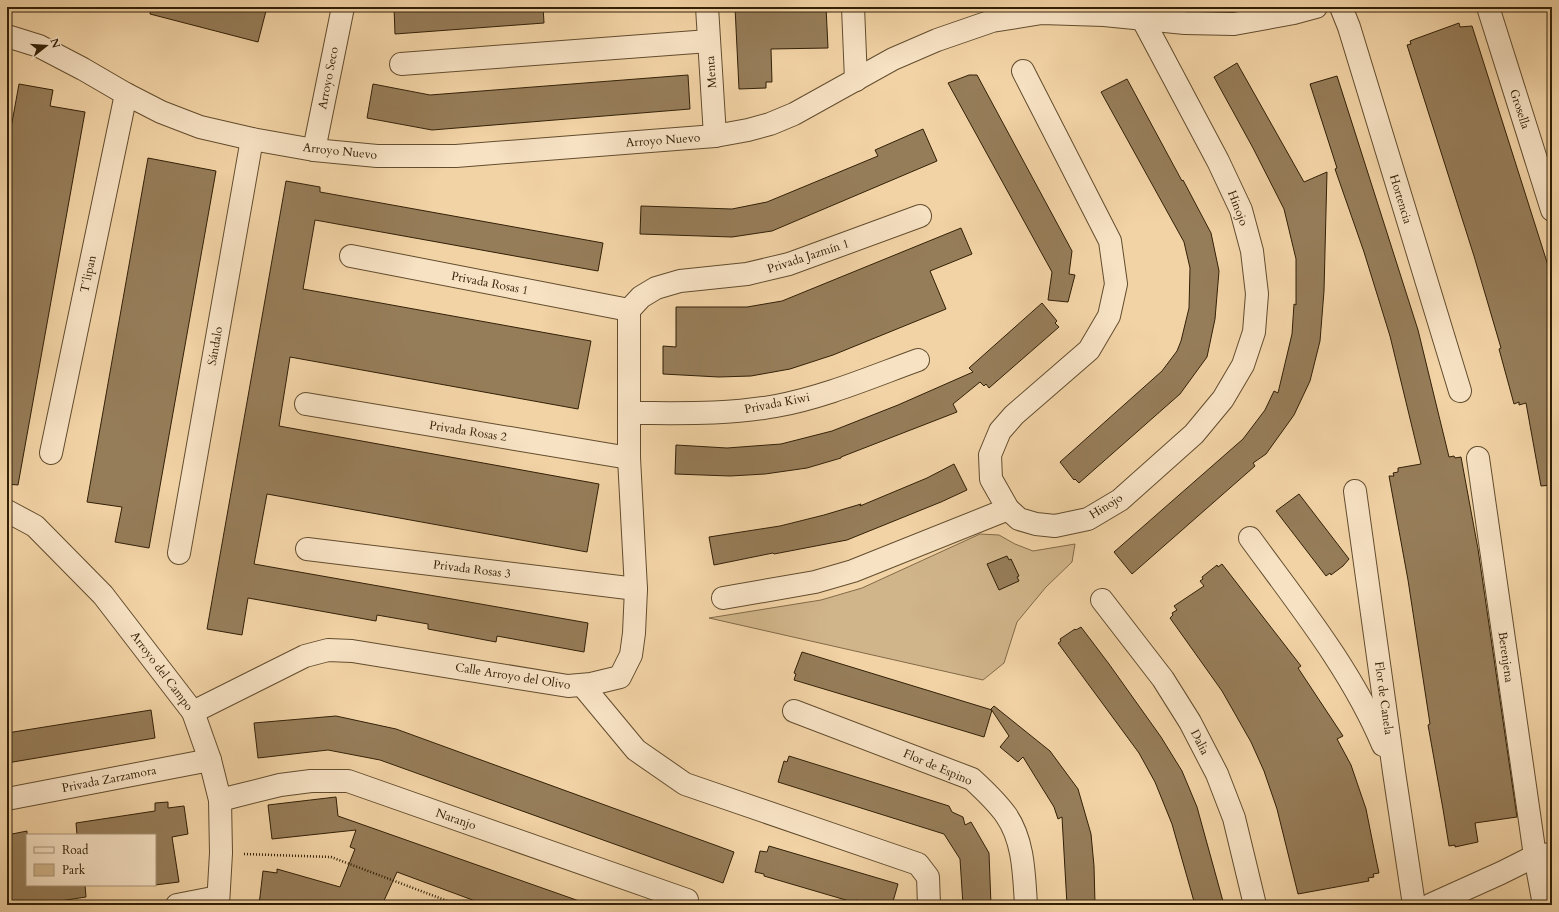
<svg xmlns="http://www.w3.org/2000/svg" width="1559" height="912" font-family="Cardo,serif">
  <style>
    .green { fill: #d1b58a; stroke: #826a48 }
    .building { fill: #967d59; stroke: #322007 }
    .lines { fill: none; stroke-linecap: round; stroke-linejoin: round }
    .minor-casing { stroke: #624d2e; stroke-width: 24 }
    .path { stroke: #322007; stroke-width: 2.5; stroke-dasharray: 1 2; stroke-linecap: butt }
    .minor { stroke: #f7e2c4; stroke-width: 22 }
    .labels { text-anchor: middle; stroke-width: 3; stroke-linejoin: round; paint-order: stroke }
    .street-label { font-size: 12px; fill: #322007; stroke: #f7e2c4 }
  </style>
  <rect width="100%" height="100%" fill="#f2d3a5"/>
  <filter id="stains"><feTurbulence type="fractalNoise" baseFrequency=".005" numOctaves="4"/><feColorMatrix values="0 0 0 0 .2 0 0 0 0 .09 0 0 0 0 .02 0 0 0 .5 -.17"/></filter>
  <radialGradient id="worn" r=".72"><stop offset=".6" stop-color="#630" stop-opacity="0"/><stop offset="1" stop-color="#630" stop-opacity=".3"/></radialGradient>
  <path class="green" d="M 980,534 L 999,535 L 1015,544 L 1033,551 L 1075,544 L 1072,562 L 1046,587 L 1017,622 L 1004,663 L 983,680 L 709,618 L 821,600 L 862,588 Z"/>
  <g class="building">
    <path d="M 151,7 L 267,7 L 258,42 L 150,14 Z"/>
    <path d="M 394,7 L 543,7 L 544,23 L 395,34 Z"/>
    <path d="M 735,7 L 826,7 L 828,48 L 771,49 L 772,82 L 766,82 L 766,88 L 739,89 Z"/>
    <path d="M 1459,23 L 1460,27 L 1472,26 L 1552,278 L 1552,485 L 1541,486 L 1526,403 L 1519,405 L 1519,402 L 1514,404 L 1499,349 L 1501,348 L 1474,256 L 1407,45 L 1411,44 L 1410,41 L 1415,39 Z"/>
    <path d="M 1237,63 L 1304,182 L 1327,172 L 1324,291 L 1320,341 L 1310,381 L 1294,415 L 1266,454 L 1253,463 L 1255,466 L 1132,574 L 1114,552 L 1243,439 L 1265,410 L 1274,391 L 1278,393 L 1292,334 L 1294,304 L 1296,305 L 1296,259 L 1284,209 L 1253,148 L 1214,77 Z"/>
    <path d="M 688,75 L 690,109 L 432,130 L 367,118 L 373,84 L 430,95 Z"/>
    <path d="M 969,75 L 977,75 L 1072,251 L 1069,274 L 1075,275 L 1068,302 L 1048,300 L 1052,272 L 948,83 Z"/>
    <path d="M 1337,76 L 1418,330 L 1449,457 L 1454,456 L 1455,458 L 1461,457 L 1478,549 L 1517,817 L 1475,823 L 1478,842 L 1455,847 L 1455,845 L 1449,846 L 1443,809 L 1428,725 L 1430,724 L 1408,580 L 1389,476 L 1394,476 L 1393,473 L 1398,472 L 1398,468 L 1421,464 L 1390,336 L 1364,252 L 1335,169 L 1337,168 L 1310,84 Z"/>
    <path d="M 1127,79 L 1182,181 L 1183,180 L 1211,233 L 1219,271 L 1215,319 L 1207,357 L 1180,394 L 1079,483 L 1075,479 L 1074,480 L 1060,462 L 1162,371 L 1177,351 L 1181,341 L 1189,308 L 1190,268 L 1184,242 L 1101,92 Z"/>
    <path d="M 19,84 L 53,90 L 50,106 L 85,112 L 18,485 L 7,484 L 7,150 Z"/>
    <path d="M 923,129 L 937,161 L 772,231 L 732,237 L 640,234 L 641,206 L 732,209 L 767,202 L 878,156 L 875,150 Z"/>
    <path d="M 148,158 L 216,171 L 149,548 L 115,542 L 122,507 L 87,502 Z"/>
    <path d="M 286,181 L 320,187 L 320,192 L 603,243 L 598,271 L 315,220 L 303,289 L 591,341 L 578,409 L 290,357 L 279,426 L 599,484 L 587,552 L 267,494 L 254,564 L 588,623 L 584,652 L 497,636 L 496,642 L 428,629 L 428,624 L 377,615 L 376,621 L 248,598 L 242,635 L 207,629 Z"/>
    <path d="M 961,228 L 972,254 L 930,271 L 946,309 L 833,355 L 790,369 L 751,376 L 719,377 L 663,374 L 663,346 L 676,347 L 676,307 L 747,307 L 782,301 Z"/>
    <path d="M 1042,303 L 1057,321 L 1055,323 L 1059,327 L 989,388 L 986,384 L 984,386 L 980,382 L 953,404 L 957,412 L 841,457 L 841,458 L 807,468 L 765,474 L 730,476 L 675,474 L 676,445 L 727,448 L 781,444 L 832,431 L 898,405 L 973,372 L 969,368 Z"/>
    <path d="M 954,464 L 967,490 L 941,502 L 847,540 L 774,554 L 773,553 L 714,565 L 709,537 L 780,526 L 824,515 L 861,504 L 860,506 L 927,478 Z"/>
    <path d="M 1299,494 L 1349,559 L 1343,566 L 1331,575 L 1330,573 L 1326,576 L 1276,511 Z"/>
    <path d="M 1007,556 L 1009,560 L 1011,559 L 1019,576 L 1017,577 L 1019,581 L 999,590 L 987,564 Z"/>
    <path d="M 1222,564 L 1301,666 L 1298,668 L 1343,736 L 1337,739 L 1351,765 L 1366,809 L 1376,859 L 1379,873 L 1373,874 L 1374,877 L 1368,878 L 1369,881 L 1298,894 L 1277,809 L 1264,771 L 1251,742 L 1222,691 L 1170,618 L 1173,615 L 1172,613 L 1177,610 L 1174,606 L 1204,586 L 1200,581 L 1203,579 L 1202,577 L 1217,565 L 1218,567 Z"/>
    <path d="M 1081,627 L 1109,664 L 1161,737 L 1182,771 L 1197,807 L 1224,905 L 1195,905 L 1172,824 L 1155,782 L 1139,753 L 1058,643 L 1061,641 L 1060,639 L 1075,629 L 1076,630 Z"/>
    <path d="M 802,652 L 992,710 L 984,737 L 794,680 L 796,674 L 794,673 Z"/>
    <path d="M 994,706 L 1050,751 L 1078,789 L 1091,834 L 1094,866 L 1095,904 L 1067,905 L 1062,817 L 1058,819 L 1054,807 L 1023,757 L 1018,762 L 1000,747 L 1009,736 L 991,709 Z"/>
    <path d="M 151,710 L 155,738 L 7,763 L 7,733 Z"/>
    <path d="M 336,716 L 396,729 L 734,852 L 723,883 L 380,760 L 328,750 L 258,758 L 254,723 Z"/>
    <path d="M 789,756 L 949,806 L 952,812 L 963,817 L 965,825 L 971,822 L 989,853 L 991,905 L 963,905 L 960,859 L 944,834 L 778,782 L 784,761 L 787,762 Z"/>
    <path d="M 336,797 L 338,816 L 582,902 L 582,905 L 486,905 L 397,872 L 382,905 L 259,905 L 263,871 L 277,873 L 277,869 L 340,887 L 355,849 L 350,847 L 356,830 L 272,839 L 268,805 Z"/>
    <path d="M 168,802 L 168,808 L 184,806 L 188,834 L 172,837 L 179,882 L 155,885 L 155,835 L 77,835 L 76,823 L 155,811 L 155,803 Z"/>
    <path d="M 27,831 L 27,885 L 85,885 L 86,897 L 33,905 L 7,905 L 7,835 Z"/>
    <path d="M 769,846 L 898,884 L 892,905 L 872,905 L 856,900 L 856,903 L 764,876 L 764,874 L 755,872 L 760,851 L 767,852 Z"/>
  </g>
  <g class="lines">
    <g class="minor-casing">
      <g id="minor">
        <path d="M 707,7 L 715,136"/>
        <path d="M 853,7 L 856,80"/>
        <path d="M 1341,7 L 1349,27 L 1460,391"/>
        <path d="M 1488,7 L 1552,210"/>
        <path d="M 7,36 L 39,46 L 83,69 L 126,94 L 161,112 L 200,127 L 252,139 L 314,150 L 377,156 L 456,156 L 715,136 L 748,130 L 770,124 L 794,114 L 893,59 L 937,40 L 992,21 L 1042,13 L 1104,15 L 1185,23 L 1234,24 L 1294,13 L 1316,7"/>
        <path d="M 401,64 L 709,41"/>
        <path d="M 1023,71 L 1110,241 L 1116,284 L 1109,316 L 1089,350 L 1014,415 L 1000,431 L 990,455 L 991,479 L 1008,509 L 1019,519 L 1036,524 L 1055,526 L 1088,519 L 1120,500 L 1194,434 L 1223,399 L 1243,365 L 1254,332 L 1257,294 L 1252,251 L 1241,210 L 1218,161 L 1143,20"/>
        <path d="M 314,150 L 343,7"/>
        <path d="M 351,256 L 629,310"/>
        <path d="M 629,310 L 641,297 L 656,288 L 680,281 L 747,274 L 789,264 L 920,216"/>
        <path d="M 306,404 L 629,458"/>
        <path d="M 630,413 C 678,413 727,415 776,406 C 825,397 871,377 918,360"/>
        <path d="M 51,453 L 126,94"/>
        <path d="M 1478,458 L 1535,856 L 1544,905"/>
        <path d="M 1355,491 L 1394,772 L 1414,905"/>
        <path d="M 7,511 L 35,526 L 103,595 L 193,712 L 210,760 L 220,800 L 221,853 L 218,905"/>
        <path d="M 1250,538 C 1298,604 1351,669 1383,745"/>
        <path d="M 307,549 L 636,589"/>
        <path d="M 179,553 L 252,139"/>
        <path d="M 723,598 L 815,582 L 853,571 L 1008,509"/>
        <path d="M 1102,600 L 1163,679 L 1190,722 L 1217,774 L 1234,818 L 1255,905"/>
        <path d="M 582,685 L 636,750 L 685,784 L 918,864 L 928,877 L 929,905"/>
        <path d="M 794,711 L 972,779 C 984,790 996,801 1006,815 C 1024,841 1024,875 1026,905"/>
        <path d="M 193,712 L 305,656 L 328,650 L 352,651 L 568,686 L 591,684 L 620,677 L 631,655 L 634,633 L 636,589 L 629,458 L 629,310"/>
        <path d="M 7,799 L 210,760"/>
        <path d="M 220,800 L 280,785 L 311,781 L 348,781 L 687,900"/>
        <path d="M 177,905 L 218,897"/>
        <path d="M 1430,905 L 1501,873 L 1535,856 L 1552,854"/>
      </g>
    </g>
    <path class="path" d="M 244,854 L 331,857 L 458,905"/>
    <use href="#minor" class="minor"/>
  </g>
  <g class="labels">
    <g class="street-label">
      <text transform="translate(711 72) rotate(-94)" y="4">Menta</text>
      <text transform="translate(328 78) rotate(-79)" y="4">Arroyo Seco</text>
      <text transform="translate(1520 109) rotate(72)" y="4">Grosella</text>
      <text transform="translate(663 140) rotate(-4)" y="4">Arroyo Nuevo</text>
      <text transform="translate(340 151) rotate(6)" y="4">Arroyo Nuevo</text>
      <text transform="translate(1401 199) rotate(73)" y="4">Hortencia</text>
      <text transform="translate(1238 208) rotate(69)" y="4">Hinojo</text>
      <text transform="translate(808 256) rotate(-18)" y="4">Privada Jazmín 1</text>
      <text transform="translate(88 274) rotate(-78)" y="4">T´lipan</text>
      <text transform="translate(490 283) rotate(11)" y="4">Privada Rosas 1</text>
      <text transform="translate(215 346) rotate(-80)" y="4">Sándalo</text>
      <text transform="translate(777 403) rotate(-11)" y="4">Privada Kiwi</text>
      <text transform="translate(468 431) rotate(9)" y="4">Privada Rosas 2</text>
      <text transform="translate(1106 506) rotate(-32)" y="4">Hinojo</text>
      <text transform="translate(472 569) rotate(7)" y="4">Privada Rosas 3</text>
      <text transform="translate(1506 657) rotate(82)" y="4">Berenjena</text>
      <text transform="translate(162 671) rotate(53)" y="4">Arroyo del Campo</text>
      <text transform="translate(513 676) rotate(9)" y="4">Calle Arroyo del Olivo</text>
      <text transform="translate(1384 698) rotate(82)" y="4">Flor de Canela</text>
      <text transform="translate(1200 742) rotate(63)" y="4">Dalia</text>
      <text transform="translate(938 767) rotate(23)" y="4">Flor de Espino</text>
      <text transform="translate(109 779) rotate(-11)" y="4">Privada Zarzamora</text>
      <text transform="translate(456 819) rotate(19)" y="4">Naranjo</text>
    </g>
  </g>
  <rect width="1559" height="912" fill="none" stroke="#f2d3a5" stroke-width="24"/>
  <rect x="8" y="8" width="1543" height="896" fill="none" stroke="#322007" stroke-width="2"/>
  <rect x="12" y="12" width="1535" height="888" fill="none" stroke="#322007"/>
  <rect x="26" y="834" width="130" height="52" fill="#f7e2c4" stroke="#a89478"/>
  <rect x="34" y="847" width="20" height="6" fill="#f7e2c4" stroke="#a89478"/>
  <text x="62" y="854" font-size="12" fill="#322007">Road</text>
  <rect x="34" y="864" width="20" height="12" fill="#d1b58a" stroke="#a89478"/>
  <text x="62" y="874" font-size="12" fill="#322007">Park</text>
  <g transform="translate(46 46) rotate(73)" stroke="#f7e2c4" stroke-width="3" paint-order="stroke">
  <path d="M0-3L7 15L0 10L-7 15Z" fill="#322007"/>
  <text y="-6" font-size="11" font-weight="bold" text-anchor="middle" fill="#322007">N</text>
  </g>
  <rect width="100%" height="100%" filter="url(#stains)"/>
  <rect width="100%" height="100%" fill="url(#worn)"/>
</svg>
